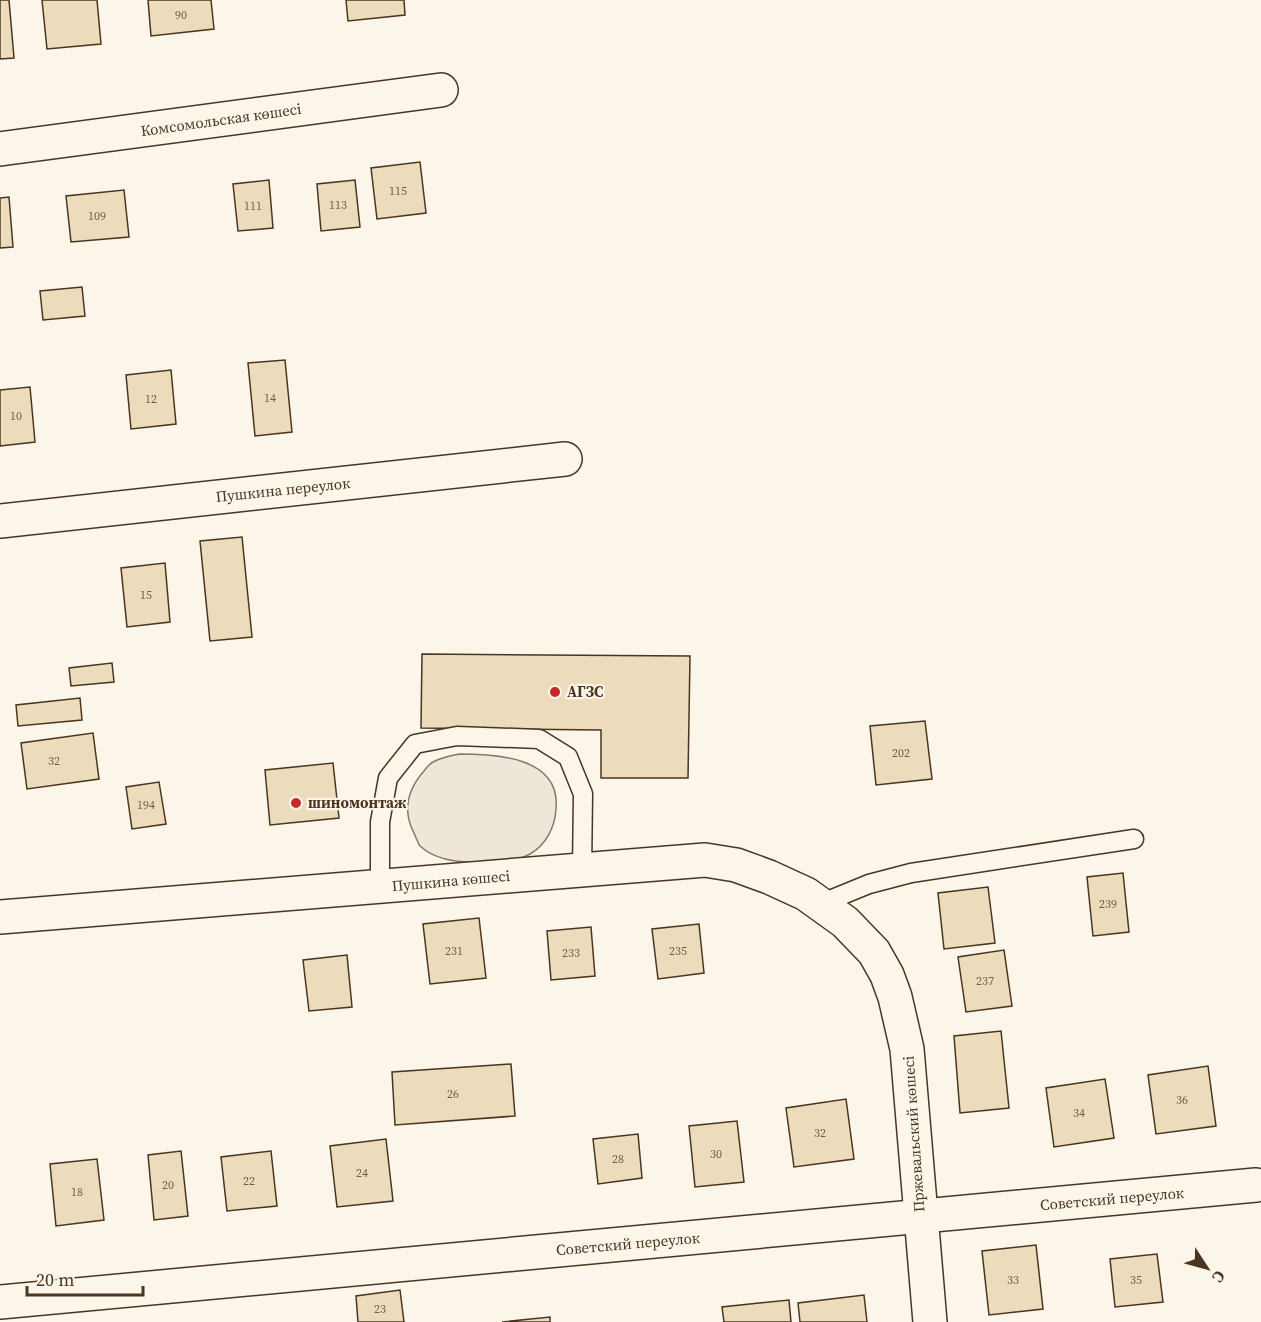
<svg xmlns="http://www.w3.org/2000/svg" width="1261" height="1322" font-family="'Source Serif 4',serif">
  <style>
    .green { fill: #ede6d9; stroke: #887966; stroke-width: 1.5 }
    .building { fill: #ecdcbc; stroke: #4a3520; stroke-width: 1.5 }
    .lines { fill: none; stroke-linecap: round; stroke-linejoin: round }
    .lane-casing { stroke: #4a3520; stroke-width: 21 }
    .street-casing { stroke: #4a3520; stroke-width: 36 }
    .secondary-casing { stroke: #4a3520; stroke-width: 36 }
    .lane { stroke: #fbf6e9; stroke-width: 18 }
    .street { stroke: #fbf6e9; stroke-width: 33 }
    .secondary { stroke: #fbf6e9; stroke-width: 33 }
    .poi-dot { fill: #c62828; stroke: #fbf6e9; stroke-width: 2 }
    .labels { text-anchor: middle; stroke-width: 4.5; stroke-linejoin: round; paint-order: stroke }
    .number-label { font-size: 12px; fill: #725f47 }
    .street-label { font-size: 15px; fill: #4a3520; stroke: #fbf6e9 }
    .poi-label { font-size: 15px; font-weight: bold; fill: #4a3520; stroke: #fbf6e9; text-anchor: start }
  </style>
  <rect width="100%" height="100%" fill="#fbf6e9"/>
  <path class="green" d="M 459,754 C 497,754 561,757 556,809 C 555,827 546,845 530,854 C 519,861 506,860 494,861 C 471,863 439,864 420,846 C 417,842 415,834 412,829 C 403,808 409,788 424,771 C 427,767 429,764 433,762 C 442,757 450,756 459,754 Z"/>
  <g class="building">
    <path d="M 0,0 L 9,0 L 14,58 L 0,59 Z"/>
    <path d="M 42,0 L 97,0 L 101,44 L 47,49 Z"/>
    <path d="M 148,0 L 211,0 L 214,29 L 151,36 Z"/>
    <path d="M 346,0 L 404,0 L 405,15 L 348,21 Z"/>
    <path d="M 420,162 L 426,213 L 377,219 L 371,168 Z"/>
    <path d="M 269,180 L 273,228 L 238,231 L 233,184 Z"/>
    <path d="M 355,180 L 360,227 L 321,231 L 317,184 Z"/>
    <path d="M 124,190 L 129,237 L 71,242 L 66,196 Z"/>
    <path d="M 9,197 L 13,247 L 0,248 L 0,198 Z"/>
    <path d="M 82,287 L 85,316 L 43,320 L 40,291 Z"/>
    <path d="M 285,360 L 292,432 L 255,436 L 248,363 Z"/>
    <path d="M 171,370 L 176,424 L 131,429 L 126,375 Z"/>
    <path d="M 30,387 L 35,442 L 0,446 L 0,390 Z"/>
    <path d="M 242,537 L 252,637 L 210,641 L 200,541 Z"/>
    <path d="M 165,563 L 170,622 L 127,627 L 121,568 Z"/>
    <path d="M 422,654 L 690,656 L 688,778 L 601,778 L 601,730 L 421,728 Z"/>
    <path d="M 112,663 L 114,682 L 71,686 L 69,668 Z"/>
    <path d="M 80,698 L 82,720 L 18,726 L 16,705 Z"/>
    <path d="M 925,721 L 932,779 L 876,785 L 870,726 Z"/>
    <path d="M 93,733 L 99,779 L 27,789 L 21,743 Z"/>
    <path d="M 333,763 L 339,818 L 270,825 L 265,770 Z"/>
    <path d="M 159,782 L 166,824 L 132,829 L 126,787 Z"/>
    <path d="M 1123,873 L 1129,932 L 1093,936 L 1087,877 Z"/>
    <path d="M 988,887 L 995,943 L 944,949 L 938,893 Z"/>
    <path d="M 479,918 L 486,978 L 430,984 L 423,924 Z"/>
    <path d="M 699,924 L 704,973 L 658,979 L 652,929 Z"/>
    <path d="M 591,927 L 595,976 L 551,980 L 547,931 Z"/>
    <path d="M 1004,950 L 1012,1006 L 966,1012 L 958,957 Z"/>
    <path d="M 347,955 L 352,1007 L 309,1011 L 303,960 Z"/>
    <path d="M 1001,1031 L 1009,1108 L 960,1113 L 954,1036 Z"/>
    <path d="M 511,1064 L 515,1116 L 395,1125 L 392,1072 Z"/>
    <path d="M 1208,1066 L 1216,1126 L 1156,1134 L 1148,1075 Z"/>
    <path d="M 1105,1079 L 1114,1138 L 1054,1147 L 1046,1088 Z"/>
    <path d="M 846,1099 L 854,1159 L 794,1167 L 786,1108 Z"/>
    <path d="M 737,1121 L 744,1182 L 695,1187 L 689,1126 Z"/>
    <path d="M 638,1134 L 642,1178 L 598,1184 L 593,1139 Z"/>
    <path d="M 386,1139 L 393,1201 L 337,1207 L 330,1146 Z"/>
    <path d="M 181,1151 L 188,1216 L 154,1220 L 148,1155 Z"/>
    <path d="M 271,1151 L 277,1206 L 227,1211 L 221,1157 Z"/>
    <path d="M 97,1159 L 104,1220 L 56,1226 L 50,1164 Z"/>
    <path d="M 1036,1245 L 1043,1309 L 989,1315 L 982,1251 Z"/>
    <path d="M 1157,1254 L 1163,1302 L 1115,1307 L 1110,1259 Z"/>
    <path d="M 400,1290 L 404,1322 L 358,1322 L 356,1296 Z"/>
    <path d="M 864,1295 L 867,1322 L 800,1322 L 798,1303 Z"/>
    <path d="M 789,1300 L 791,1322 L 724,1322 L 722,1307 Z"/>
    <path d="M 550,1317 L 550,1322 L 502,1322 Z"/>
  </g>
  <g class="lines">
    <g class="lane-casing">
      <g id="lane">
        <path d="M 380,886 L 380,822 L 388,778 L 415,744 L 457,736 L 539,739 L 568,757 L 583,794 L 582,870"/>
        <path d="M 820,904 L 869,884 L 911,873 L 1134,839"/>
      </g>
    </g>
    <g class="street-casing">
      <g id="street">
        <path d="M 0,149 L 441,90"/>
        <path d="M 0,521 L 565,459"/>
        <path d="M 0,1302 L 1256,1185"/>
      </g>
    </g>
    <g class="secondary-casing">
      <path id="secondary" d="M 0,917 L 705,860 L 736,865 L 769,877 L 806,894 L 845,922 L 874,952 L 887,975 L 895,997 L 907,1049 L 930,1322"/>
    </g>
    <use href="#lane" class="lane"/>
    <use href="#street" class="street"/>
    <use href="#secondary" class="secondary"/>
  </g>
  <g class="poi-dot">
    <circle cx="555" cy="692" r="6"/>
    <circle cx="296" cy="803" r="6"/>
  </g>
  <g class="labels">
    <g class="number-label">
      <text x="181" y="19">90</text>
      <text x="398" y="195">115</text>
      <text x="338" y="209">113</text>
      <text x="253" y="210">111</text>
      <text x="97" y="220">109</text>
      <text x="270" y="402">14</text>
      <text x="151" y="403">12</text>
      <text x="16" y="420">10</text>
      <text x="146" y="599">15</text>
      <text x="901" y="757">202</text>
      <text x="54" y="765">32</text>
      <text x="146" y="809">194</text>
      <text x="1108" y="908">239</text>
      <text x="454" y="955">231</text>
      <text x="678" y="955">235</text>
      <text x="571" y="957">233</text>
      <text x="985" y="985">237</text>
      <text x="453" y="1098">26</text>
      <text x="1182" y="1104">36</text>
      <text x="1079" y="1117">34</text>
      <text x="820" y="1137">32</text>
      <text x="716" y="1158">30</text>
      <text x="618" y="1163">28</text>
      <text x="362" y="1177">24</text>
      <text x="249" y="1185">22</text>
      <text x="168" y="1189">20</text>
      <text x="77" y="1196">18</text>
      <text x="1013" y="1284">33</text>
      <text x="1136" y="1284">35</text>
      <text x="380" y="1313">23</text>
    </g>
    <g class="street-label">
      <text transform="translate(221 120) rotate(-8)" y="5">Комсомольская көшесі</text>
      <text transform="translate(283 490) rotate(-6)" y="5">Пушкина переулок</text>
      <text transform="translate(451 881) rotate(-5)" y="5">Пушкина көшесі</text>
      <text transform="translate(914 1134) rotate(-94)" y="5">Пржевальский көшесі</text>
      <text transform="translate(1112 1199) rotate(-5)" y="5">Советский переулок</text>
      <text transform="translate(628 1244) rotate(-5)" y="5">Советский переулок</text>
    </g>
    <g class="poi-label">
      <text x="567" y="697">АГЗС</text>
      <text x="308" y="808">шиномонтаж</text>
    </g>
  </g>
  <g transform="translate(1207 1268) rotate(126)" stroke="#fbf6e9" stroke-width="4.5" paint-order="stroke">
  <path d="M0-4.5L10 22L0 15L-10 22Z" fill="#4a3520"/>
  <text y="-9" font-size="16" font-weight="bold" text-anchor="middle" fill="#4a3520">С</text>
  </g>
  <path d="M27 1286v9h116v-9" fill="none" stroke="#4a3520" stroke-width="3"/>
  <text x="36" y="1286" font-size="18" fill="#4a3520" stroke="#fbf6e9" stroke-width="4.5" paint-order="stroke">20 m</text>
</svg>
